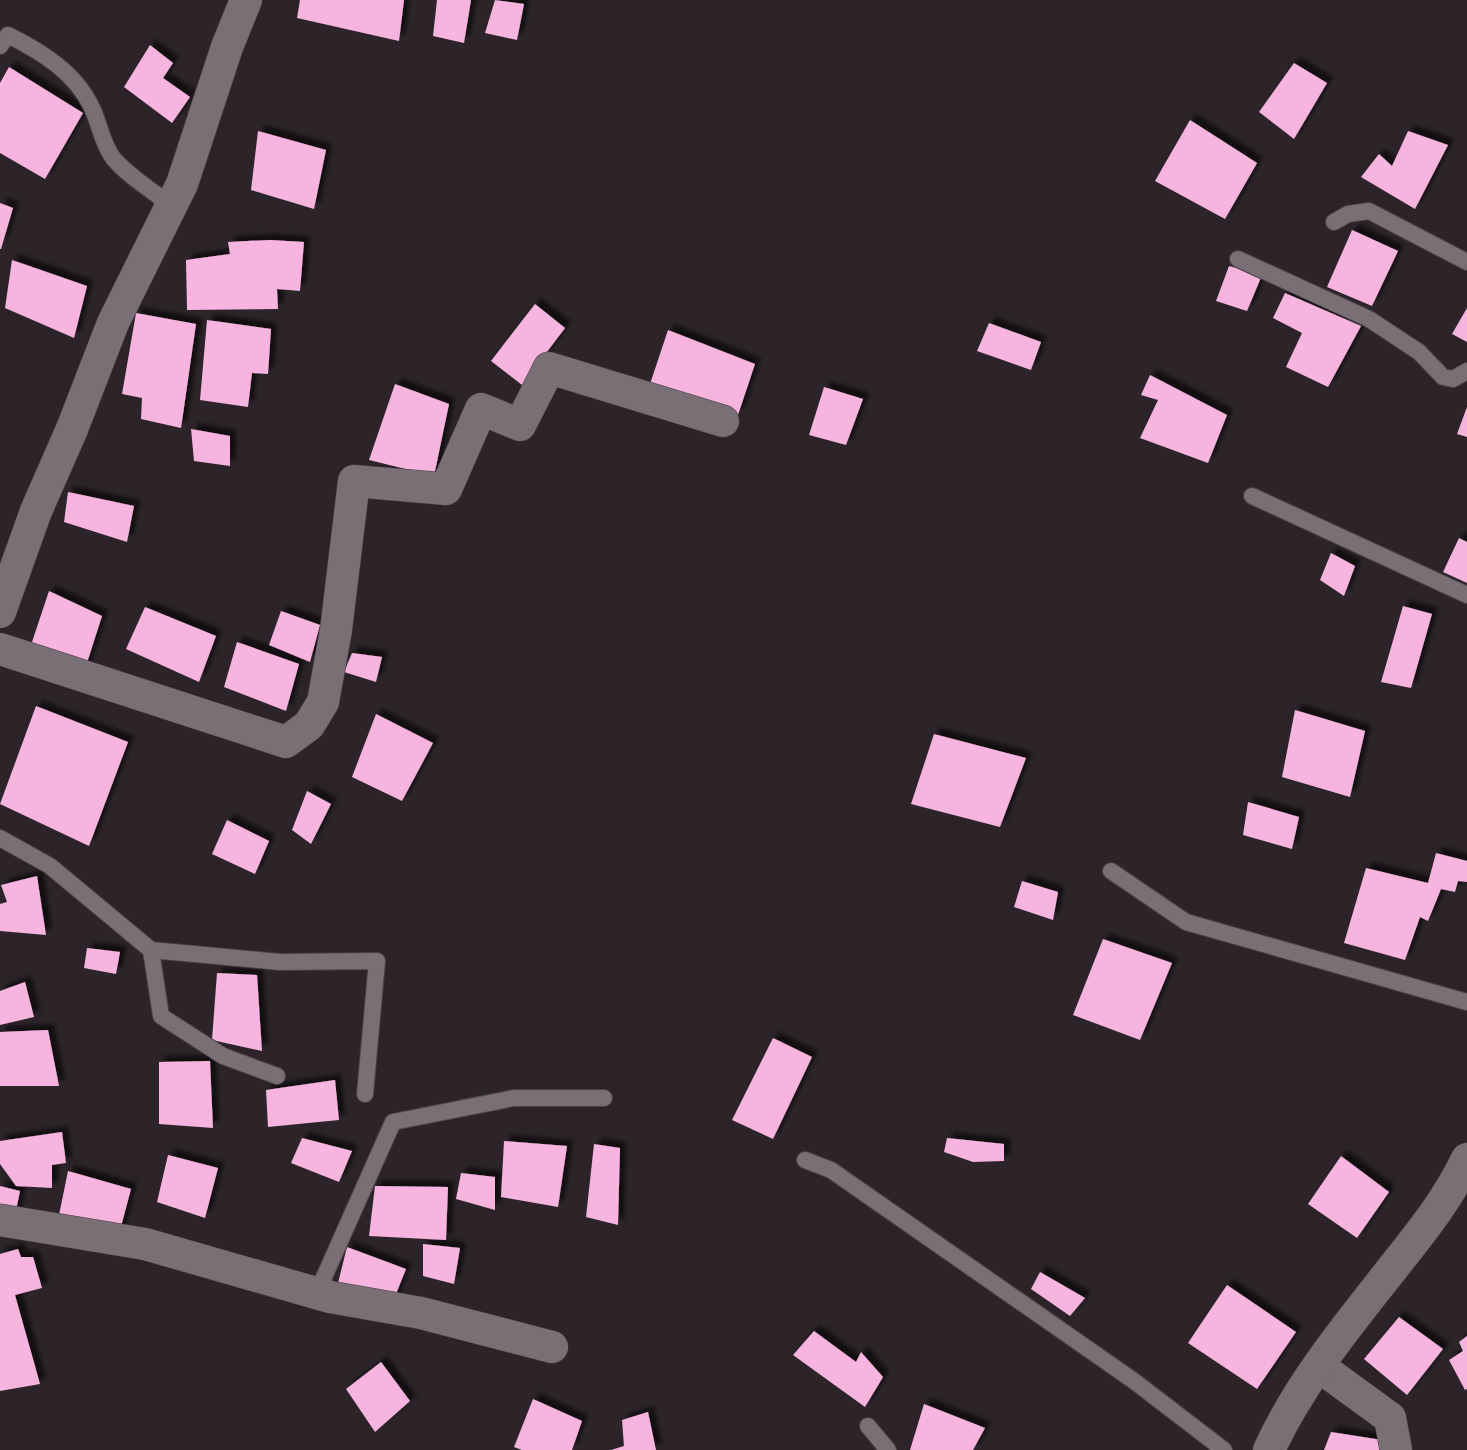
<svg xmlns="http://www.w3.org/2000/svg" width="1467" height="1450" font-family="'Exo 2',sans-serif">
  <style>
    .building { fill: #f7b4de; filter: url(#shadow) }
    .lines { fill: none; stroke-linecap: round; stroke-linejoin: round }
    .service-casing { stroke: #494146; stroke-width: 18 }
    .minor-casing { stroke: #494146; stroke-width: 33 }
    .service { stroke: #796f75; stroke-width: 16 }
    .minor { stroke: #796f75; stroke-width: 32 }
  </style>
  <defs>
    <filter id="shadow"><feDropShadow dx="6" dy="-6" stdDeviation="2" flood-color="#0009"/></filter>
  </defs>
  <rect width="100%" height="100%" fill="#2c2429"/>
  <g class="building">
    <path d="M 300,0 L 404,0 L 399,41 L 297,18 Z"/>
    <path d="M 437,0 L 471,0 L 464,43 L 433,36 Z"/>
    <path d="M 495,0 L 524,4 L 517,40 L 485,33 Z"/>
    <path d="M 150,45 L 173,63 L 163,78 L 190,97 L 172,123 L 124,87 Z"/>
    <path d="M 1294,63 L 1327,83 L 1294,139 L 1259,112 Z"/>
    <path d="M 9,67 L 83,113 L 45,179 L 0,153 L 0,83 Z"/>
    <path d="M 1190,120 L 1257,163 L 1225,219 L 1155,181 Z"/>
    <path d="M 258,131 L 326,150 L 314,209 L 251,190 Z"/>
    <path d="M 1408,131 L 1448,145 L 1415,209 L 1361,177 L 1379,154 L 1392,166 Z"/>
    <path d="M 0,203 L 13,208 L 1,249 L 0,249 Z"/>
    <path d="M 1352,230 L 1398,251 L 1372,306 L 1327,287 Z"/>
    <path d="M 270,240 L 304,242 L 300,291 L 277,289 L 278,309 L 187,310 L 186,260 L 230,254 L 228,242 Z"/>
    <path d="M 12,260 L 87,286 L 74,338 L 5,308 Z"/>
    <path d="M 1229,266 L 1262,275 L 1247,311 L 1216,301 Z"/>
    <path d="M 1285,293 L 1361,326 L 1328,387 L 1286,367 L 1302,333 L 1273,318 Z"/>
    <path d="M 535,304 L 565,328 L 522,385 L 491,361 Z"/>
    <path d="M 1467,308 L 1467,342 L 1452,334 Z"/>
    <path d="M 136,313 L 196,324 L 181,428 L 141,419 L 142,398 L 122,394 Z"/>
    <path d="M 207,320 L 271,329 L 268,374 L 252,373 L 248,407 L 200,400 Z"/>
    <path d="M 989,323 L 1041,342 L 1031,370 L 977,351 Z"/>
    <path d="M 668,330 L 755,364 L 738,415 L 650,384 Z"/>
    <path d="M 1150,375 L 1227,415 L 1208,463 L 1140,438 L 1158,400 L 1141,395 Z"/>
    <path d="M 395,384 L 449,404 L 434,476 L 369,460 Z"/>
    <path d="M 824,387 L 863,399 L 846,445 L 809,435 Z"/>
    <path d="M 1467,407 L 1467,437 L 1457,434 Z"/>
    <path d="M 191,429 L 230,436 L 230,466 L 194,461 Z"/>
    <path d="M 68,492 L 134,506 L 127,542 L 64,522 Z"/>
    <path d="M 1459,538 L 1467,542 L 1467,583 L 1443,572 Z"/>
    <path d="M 1331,553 L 1355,566 L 1344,596 L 1320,580 Z"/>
    <path d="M 49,591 L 102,616 L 85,669 L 31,645 Z"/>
    <path d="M 1403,606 L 1432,614 L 1411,688 L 1381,682 Z"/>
    <path d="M 145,607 L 216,636 L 199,682 L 126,649 Z"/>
    <path d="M 281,611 L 320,625 L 310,662 L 269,645 Z"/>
    <path d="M 237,642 L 299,664 L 286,711 L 224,687 Z"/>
    <path d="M 352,653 L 382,657 L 376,682 L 344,672 Z"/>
    <path d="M 36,706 L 128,742 L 89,846 L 0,804 Z"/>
    <path d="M 1295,710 L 1365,731 L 1350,797 L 1282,777 Z"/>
    <path d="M 376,714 L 433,743 L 402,801 L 352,777 Z"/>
    <path d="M 934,734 L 1026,758 L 1000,827 L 911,804 Z"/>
    <path d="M 307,791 L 331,804 L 311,844 L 292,830 Z"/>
    <path d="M 1248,802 L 1299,817 L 1292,849 L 1243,835 Z"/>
    <path d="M 227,820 L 269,841 L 255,874 L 212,854 Z"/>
    <path d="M 1436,853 L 1467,861 L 1467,882 L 1458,881 L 1455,892 L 1441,889 L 1428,921 L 1420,917 L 1405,960 L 1344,943 L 1366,868 L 1428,883 Z"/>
    <path d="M 37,876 L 46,935 L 0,931 L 0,904 L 7,902 L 1,885 Z"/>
    <path d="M 1022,881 L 1058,892 L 1053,920 L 1014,907 Z"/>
    <path d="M 1103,939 L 1172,963 L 1140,1040 L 1073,1015 Z"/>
    <path d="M 87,948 L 120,952 L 116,974 L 84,968 Z"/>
    <path d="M 217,973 L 257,975 L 262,1051 L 212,1040 Z"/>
    <path d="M 25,982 L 34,1017 L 0,1025 L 0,991 Z"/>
    <path d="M 48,1030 L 59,1086 L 0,1086 L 0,1032 Z"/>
    <path d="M 773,1038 L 812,1057 L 773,1139 L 732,1120 Z"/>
    <path d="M 210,1061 L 213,1128 L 159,1124 L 159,1062 Z"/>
    <path d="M 335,1080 L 339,1120 L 268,1127 L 266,1090 Z"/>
    <path d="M 62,1132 L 66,1163 L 52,1165 L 52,1188 L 16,1186 L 0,1164 L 0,1141 Z"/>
    <path d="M 302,1138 L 352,1151 L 339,1182 L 291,1163 Z"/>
    <path d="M 947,1138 L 1004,1144 L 1004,1161 L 973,1162 L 944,1152 Z"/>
    <path d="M 504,1141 L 567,1146 L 558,1207 L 501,1197 Z"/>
    <path d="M 594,1144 L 620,1148 L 618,1225 L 586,1217 Z"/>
    <path d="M 168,1155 L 218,1168 L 205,1218 L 157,1202 Z"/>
    <path d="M 1341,1156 L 1389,1192 L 1357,1238 L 1308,1204 Z"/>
    <path d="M 68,1171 L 131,1189 L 119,1234 L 59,1215 Z"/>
    <path d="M 461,1173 L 495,1177 L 495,1210 L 456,1199 Z"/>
    <path d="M 0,1186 L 20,1191 L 14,1220 L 0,1217 Z"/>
    <path d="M 375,1186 L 448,1187 L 446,1240 L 369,1236 Z"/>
    <path d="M 423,1244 L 460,1248 L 454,1284 L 423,1276 Z"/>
    <path d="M 347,1247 L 406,1269 L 392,1304 L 338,1283 Z"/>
    <path d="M 18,1249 L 21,1257 L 33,1257 L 42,1288 L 15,1295 L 40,1384 L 0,1391 L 0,1254 Z"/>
    <path d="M 1040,1272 L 1085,1298 L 1070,1316 L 1031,1289 Z"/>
    <path d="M 1227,1285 L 1296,1332 L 1257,1389 L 1188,1343 Z"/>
    <path d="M 1399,1317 L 1443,1349 L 1407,1395 L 1364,1359 Z"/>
    <path d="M 814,1331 L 856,1362 L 861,1352 L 883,1377 L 865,1407 L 793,1355 Z"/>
    <path d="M 1467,1336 L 1467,1389 L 1465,1390 L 1449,1360 L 1463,1351 L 1459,1342 Z"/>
    <path d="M 381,1362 L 410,1401 L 375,1432 L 346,1389 Z"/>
    <path d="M 533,1399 L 582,1421 L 572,1450 L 522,1450 L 514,1447 Z"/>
    <path d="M 924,1404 L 985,1428 L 973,1450 L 910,1450 Z"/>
    <path d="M 648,1412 L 656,1450 L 611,1450 L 624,1446 L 622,1420 Z"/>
    <path d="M 1331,1432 L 1382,1440 L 1379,1450 L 1324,1450 Z"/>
  </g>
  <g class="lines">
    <g class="service-casing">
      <g id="service">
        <path d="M 0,46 L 8,35 C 42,52 76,73 92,108 C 100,125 102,143 113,158 C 129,177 153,191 172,206"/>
        <path d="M 1334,222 L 1348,214 L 1369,211 L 1467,262"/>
        <path d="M 1238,259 L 1369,319 L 1419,352 L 1443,377 L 1453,379 L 1467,371"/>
        <path d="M 1252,496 L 1467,595"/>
        <path d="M 0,838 L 50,866 L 151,950 L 280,962 L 377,961 L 365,1094"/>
        <path d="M 1111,871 L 1186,922 L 1467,1002"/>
        <path d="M 151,950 L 161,1016 L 223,1056 L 277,1076"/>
        <path d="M 805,1160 L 831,1170 L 1134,1381 L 1224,1450"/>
        <path d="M 317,1293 L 393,1122 L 514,1098 L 604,1098"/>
        <path d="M 868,1426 L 888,1450"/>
      </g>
    </g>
    <g class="minor-casing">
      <g id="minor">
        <path d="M 0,612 L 36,511 L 72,429 L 113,323 L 182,184 L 227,47 L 246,0"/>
        <path d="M 0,649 L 286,742 L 309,725 L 323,702 L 336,630 L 354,481 L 446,489 L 481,409 L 520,425 L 549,368 L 723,421"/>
        <path d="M 0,1220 L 145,1244 L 330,1297 L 421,1313 L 552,1347"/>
        <path d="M 1320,1367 L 1390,1418 L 1396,1450"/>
        <path d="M 1269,1450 C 1299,1384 1348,1325 1392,1269 C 1421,1232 1447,1201 1467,1159"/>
      </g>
    </g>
    <use href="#service" class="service"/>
    <use href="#minor" class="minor"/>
  </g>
</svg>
